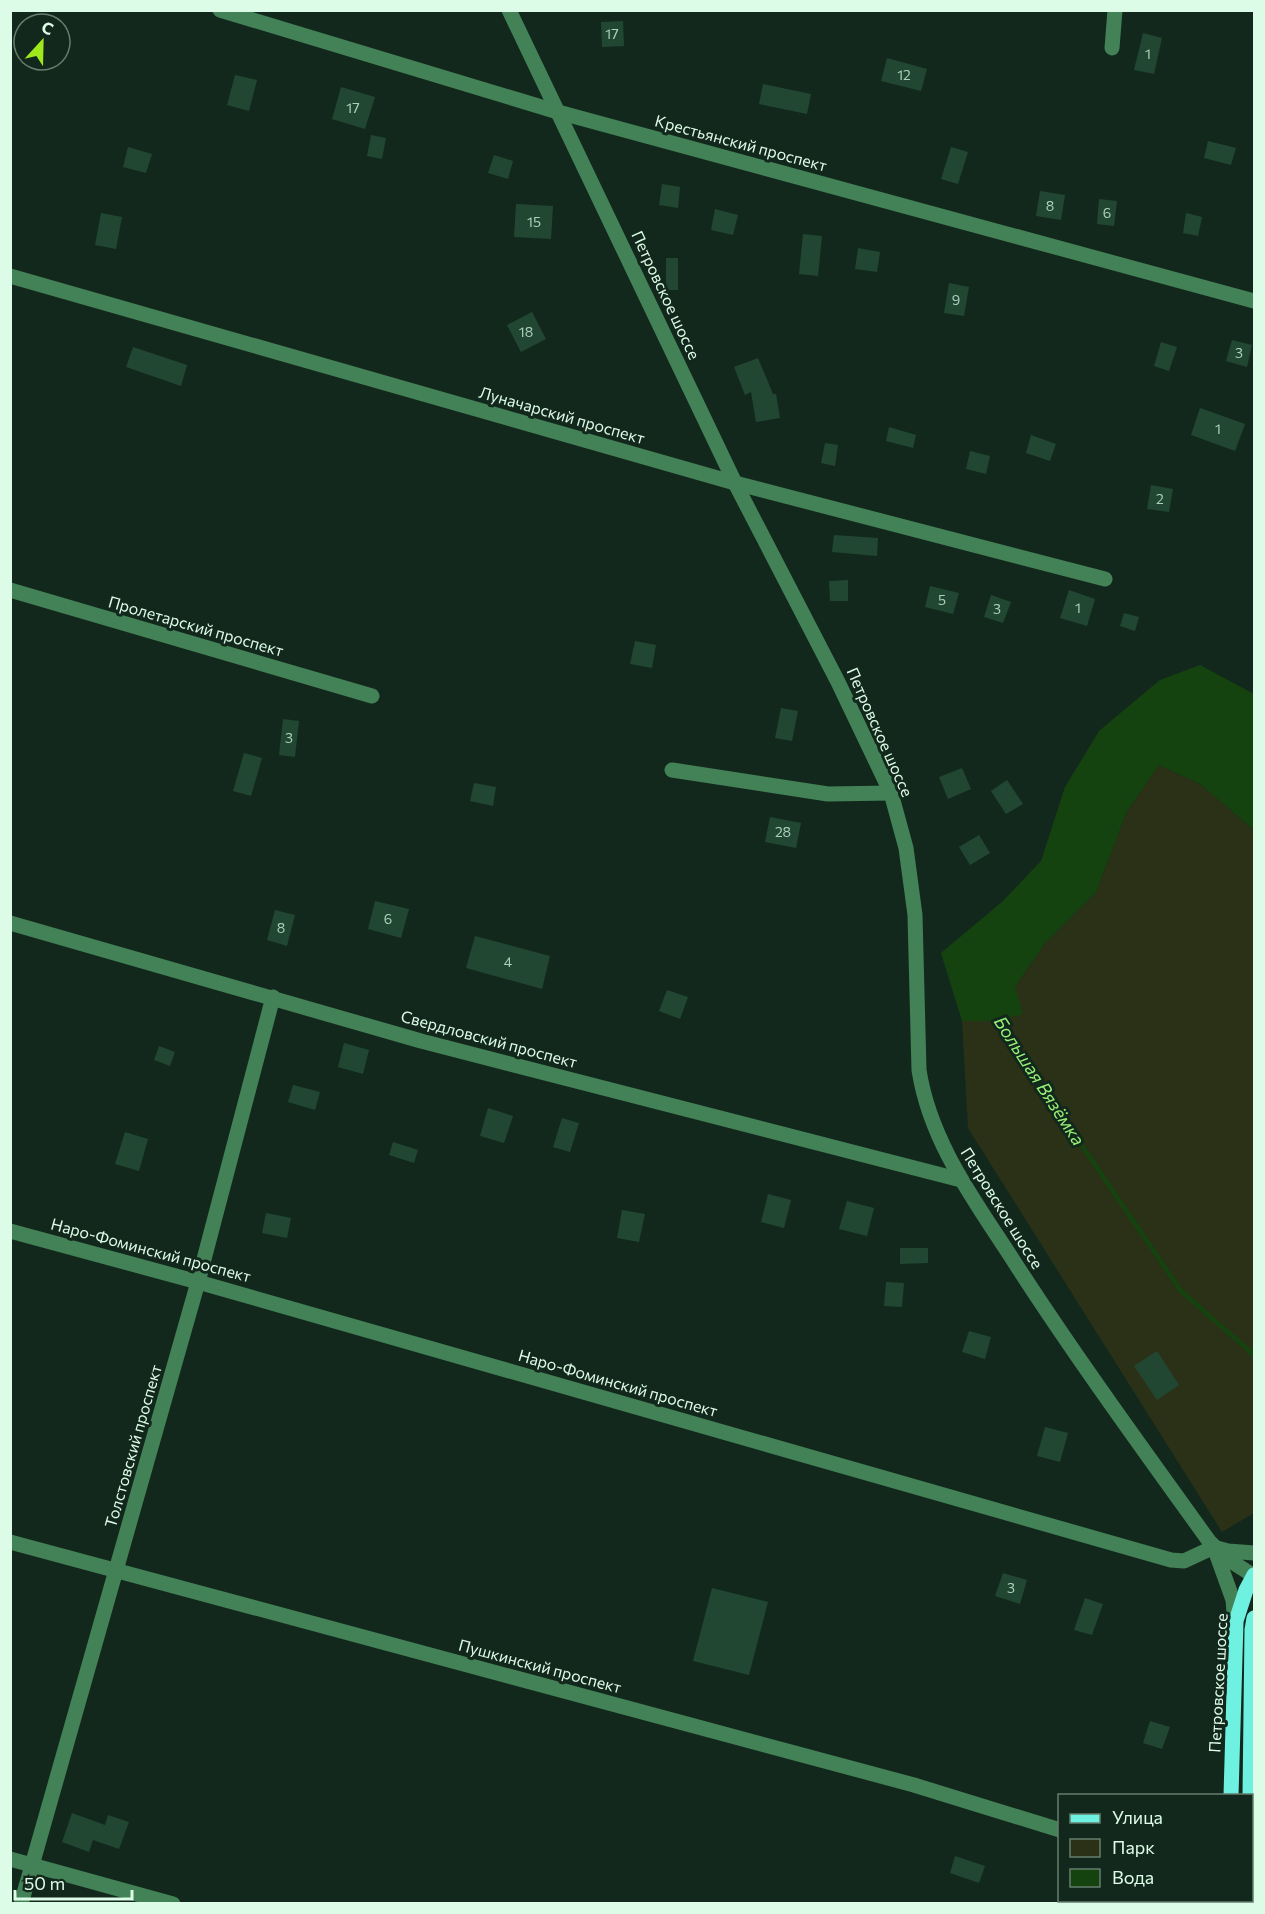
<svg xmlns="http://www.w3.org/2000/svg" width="1265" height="1914" font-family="Commissioner,sans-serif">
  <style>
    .green { fill: #2b3116 }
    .water { fill: #154310 }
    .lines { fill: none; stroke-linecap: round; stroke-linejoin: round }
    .stream { stroke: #154310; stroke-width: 4.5 }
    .building { fill: #214732 }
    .minor { stroke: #438256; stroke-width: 15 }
    .major { stroke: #6ff1e2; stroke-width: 15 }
    .labels { text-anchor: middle; stroke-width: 6; stroke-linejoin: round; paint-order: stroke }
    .number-label { font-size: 14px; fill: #aecfba }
    .street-label { font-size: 16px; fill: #ddfce8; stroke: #13281c }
    .water-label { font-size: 18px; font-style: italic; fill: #97f175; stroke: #13281c }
  </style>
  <rect width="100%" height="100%" fill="#13281c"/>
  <path class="green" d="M 1159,765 L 1200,784 L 1254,830 L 1254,1513 L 1222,1532 L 968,1128 L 962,1021 L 997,1021 L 1015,987 L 1045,943 L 1096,892 L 1127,811 Z"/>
  <path class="water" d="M 1200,665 L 1254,694 L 1254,830 L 1200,784 L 1159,765 L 1127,811 L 1096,892 L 1045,943 L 1015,987 L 1023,1014 L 997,1021 L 962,1021 L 941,953 L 1003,901 L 1041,861 L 1065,787 L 1099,731 L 1160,680 Z"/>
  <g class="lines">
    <path class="stream" d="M 997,1021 L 1181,1291 L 1254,1355"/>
  </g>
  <g class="building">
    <path d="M 623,21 L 624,46 L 602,47 L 601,22 Z"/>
    <path d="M 1143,33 L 1162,38 L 1154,74 L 1134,70 Z"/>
    <path d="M 887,58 L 927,69 L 921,91 L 881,81 Z"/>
    <path d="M 235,75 L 257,80 L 249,111 L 227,105 Z"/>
    <path d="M 763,84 L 811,94 L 807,114 L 759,104 Z"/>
    <path d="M 341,87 L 375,97 L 365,129 L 332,119 Z"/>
    <path d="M 371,135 L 386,138 L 382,159 L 367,156 Z"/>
    <path d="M 1208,141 L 1236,148 L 1231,165 L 1204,158 Z"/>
    <path d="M 128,147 L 152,154 L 146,173 L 123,167 Z"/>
    <path d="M 951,147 L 968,152 L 958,184 L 941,179 Z"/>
    <path d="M 494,155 L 513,161 L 508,179 L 488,173 Z"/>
    <path d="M 662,184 L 680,187 L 678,208 L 659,205 Z"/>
    <path d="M 1040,191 L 1065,195 L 1061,220 L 1036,216 Z"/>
    <path d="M 1099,199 L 1117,201 L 1114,226 L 1097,224 Z"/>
    <path d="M 516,204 L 553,206 L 551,239 L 514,237 Z"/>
    <path d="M 715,209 L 738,215 L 733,235 L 711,230 Z"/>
    <path d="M 101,213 L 122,217 L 116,249 L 95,245 Z"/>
    <path d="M 1186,213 L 1202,217 L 1198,236 L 1183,233 Z"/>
    <path d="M 803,234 L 822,236 L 818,276 L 799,274 Z"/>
    <path d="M 858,248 L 880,252 L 877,272 L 855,269 Z"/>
    <rect x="666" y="258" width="12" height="32"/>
    <path d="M 949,283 L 969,287 L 964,316 L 944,313 Z"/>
    <path d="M 532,312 L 546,339 L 521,352 L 507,325 Z"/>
    <path d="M 1232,340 L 1252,345 L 1247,367 L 1226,361 Z"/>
    <path d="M 1161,342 L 1177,347 L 1169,371 L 1154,366 Z"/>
    <path d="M 133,347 L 187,365 L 181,386 L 126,367 Z"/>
    <path d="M 758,358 L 773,394 L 776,394 L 780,418 L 756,422 L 751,392 L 745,395 L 734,367 Z"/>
    <path d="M 1200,408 L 1245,424 L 1235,451 L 1191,435 Z"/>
    <path d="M 889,427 L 916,435 L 913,448 L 886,441 Z"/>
    <path d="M 1031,435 L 1056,444 L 1050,461 L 1026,453 Z"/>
    <path d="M 825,443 L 838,445 L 835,466 L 821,463 Z"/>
    <path d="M 970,451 L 990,456 L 986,474 L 966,469 Z"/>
    <path d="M 1151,485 L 1173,489 L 1169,512 L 1147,509 Z"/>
    <path d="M 834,535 L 878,538 L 877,556 L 832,552 Z"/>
    <path d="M 848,580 L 848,601 L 830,601 L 829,581 Z"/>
    <path d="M 930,586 L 959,593 L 953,614 L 925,607 Z"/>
    <path d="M 1069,590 L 1095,599 L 1087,626 L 1060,618 Z"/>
    <path d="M 991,595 L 1011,602 L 1003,623 L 984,617 Z"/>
    <path d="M 1124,613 L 1139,617 L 1135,631 L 1120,626 Z"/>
    <path d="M 635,641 L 656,645 L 652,668 L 630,664 Z"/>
    <path d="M 781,708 L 798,711 L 792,741 L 775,738 Z"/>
    <path d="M 283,719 L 299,721 L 295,757 L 279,755 Z"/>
    <path d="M 244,753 L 262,758 L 251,796 L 233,791 Z"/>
    <path d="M 962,768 L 971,789 L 948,799 L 939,777 Z"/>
    <path d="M 1007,780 L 1023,804 L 1006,814 L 991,791 Z"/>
    <path d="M 474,783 L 496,787 L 493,806 L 470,801 Z"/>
    <path d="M 770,817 L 801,823 L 796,848 L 765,842 Z"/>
    <path d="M 979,835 L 990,853 L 970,865 L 959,847 Z"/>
    <path d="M 375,901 L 409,909 L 401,938 L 368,929 Z"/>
    <path d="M 275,910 L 295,915 L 287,946 L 267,940 Z"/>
    <path d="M 475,936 L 550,956 L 542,989 L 466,968 Z"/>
    <path d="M 667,990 L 688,997 L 680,1019 L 659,1011 Z"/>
    <path d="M 344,1043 L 369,1050 L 363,1074 L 338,1067 Z"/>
    <path d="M 159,1046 L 175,1052 L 170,1066 L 154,1060 Z"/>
    <path d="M 293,1085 L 320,1092 L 315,1110 L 288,1102 Z"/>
    <path d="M 488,1108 L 513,1116 L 504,1143 L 480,1136 Z"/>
    <path d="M 562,1118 L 579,1123 L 570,1152 L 553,1147 Z"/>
    <path d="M 125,1132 L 148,1139 L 139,1171 L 115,1164 Z"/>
    <path d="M 393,1142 L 418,1150 L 414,1163 L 389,1155 Z"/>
    <path d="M 768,1194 L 791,1200 L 784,1228 L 761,1222 Z"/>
    <path d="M 847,1201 L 874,1208 L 867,1236 L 839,1229 Z"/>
    <path d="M 622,1210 L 645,1214 L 639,1242 L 617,1238 Z"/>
    <path d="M 266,1213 L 291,1218 L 287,1238 L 262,1233 Z"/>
    <path d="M 900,1248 L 928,1248 L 928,1263 L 900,1264 Z"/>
    <path d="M 886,1282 L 904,1283 L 902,1307 L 884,1306 Z"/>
    <path d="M 969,1331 L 991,1337 L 985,1359 L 962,1352 Z"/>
    <path d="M 1157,1351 L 1179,1385 L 1157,1400 L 1134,1366 Z"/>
    <path d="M 1045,1427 L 1068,1433 L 1060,1462 L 1037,1456 Z"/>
    <path d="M 1003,1573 L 1027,1580 L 1020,1604 L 995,1596 Z"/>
    <path d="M 712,1588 L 768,1602 L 749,1675 L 693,1661 Z"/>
    <path d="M 1085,1598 L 1103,1604 L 1092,1635 L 1074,1630 Z"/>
    <path d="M 1150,1721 L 1170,1727 L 1162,1749 L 1143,1743 Z"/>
    <path d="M 72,1813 L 105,1825 L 108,1815 L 129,1822 L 119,1849 L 93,1840 L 89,1852 L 62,1842 Z"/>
    <path d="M 955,1856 L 985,1866 L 979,1883 L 950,1873 Z"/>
  </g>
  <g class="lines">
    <g class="minor">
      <path d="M 220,10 L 558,112 L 1254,301"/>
      <path d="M 509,10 L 735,483 L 838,682 L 891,793 L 906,848 L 915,915 L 919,1070 C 930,1142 975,1201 1013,1260 C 1075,1356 1142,1448 1209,1541 L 1226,1558 L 1254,1576"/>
      <path d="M 1112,48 L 1115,10"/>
      <path d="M 10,276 L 735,483 L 1105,579"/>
      <path d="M 10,590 L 372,696"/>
      <path d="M 672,770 L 828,794 L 891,793"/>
      <path d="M 10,923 L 421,1041 L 961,1180"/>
      <path d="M 10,1231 L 198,1282 L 1171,1560 L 1184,1561 L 1214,1547"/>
      <path d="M 10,1542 L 914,1785 L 1060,1830"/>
      <path d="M 1217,1548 L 1228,1551 L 1254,1553"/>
      <path d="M 1215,1550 L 1233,1600 L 1235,1624"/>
      <path d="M 1252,1818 L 1254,1818"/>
      <path d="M 10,1859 L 173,1904"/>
      <path d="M 21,1904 L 198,1282 L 273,997"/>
    </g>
    <g class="major">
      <path d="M 1231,1796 L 1236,1621 L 1246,1590 L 1254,1575"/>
      <path d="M 1250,1796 L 1252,1630 L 1254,1618"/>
      <path d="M 1228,1904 L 1228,1900"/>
      <path d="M 1248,1904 L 1248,1900"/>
    </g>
  </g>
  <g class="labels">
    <g class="number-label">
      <text x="612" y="39">17</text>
      <text x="1148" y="59">1</text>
      <text x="904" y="80">12</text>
      <text x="353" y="113">17</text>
      <text x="1050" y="211">8</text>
      <text x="1107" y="218">6</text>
      <text x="534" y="227">15</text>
      <text x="956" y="305">9</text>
      <text x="526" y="337">18</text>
      <text x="1239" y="358">3</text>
      <text x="1218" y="434">1</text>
      <text x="1160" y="504">2</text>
      <text x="942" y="605">5</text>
      <text x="1078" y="613">1</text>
      <text x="997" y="614">3</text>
      <text x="289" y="743">3</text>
      <text x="783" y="837">28</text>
      <text x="388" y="924">6</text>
      <text x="281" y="933">8</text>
      <text x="508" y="967">4</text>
      <text x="1011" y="1593">3</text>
    </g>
    <g class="street-label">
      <text transform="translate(741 143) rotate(15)" y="6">Крестьянский проспект</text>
      <text transform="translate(666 295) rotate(65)" y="6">Петровское шоссе</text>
      <text transform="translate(562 415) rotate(16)" y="6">Луначарский проспект</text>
      <text transform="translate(196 626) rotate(16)" y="6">Пролетарский проспект</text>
      <text transform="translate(880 732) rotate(66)" y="6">Петровское шоссе</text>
      <text transform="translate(489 1039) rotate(15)" y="6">Свердловский проспект</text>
      <text transform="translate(1002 1208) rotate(58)" y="6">Петровское шоссе</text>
      <text transform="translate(151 1250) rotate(15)" y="6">Наро-Фоминский проспект</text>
      <text transform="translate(618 1383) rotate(16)" y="6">Наро-Фоминский проспект</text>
      <text transform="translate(133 1446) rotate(-74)" y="6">Толстовский проспект</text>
      <text transform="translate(540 1666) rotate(15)" y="6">Пушкинский проспект</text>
      <text transform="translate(1218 1683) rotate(-87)" y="6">Петровское шоссе</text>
    </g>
    <g class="water-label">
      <text transform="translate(1039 1081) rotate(57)" y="6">Большая Вязёмка</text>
    </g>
  </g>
  <rect width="1265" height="1914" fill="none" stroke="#ddfce8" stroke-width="24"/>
  <rect x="1058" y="1794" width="195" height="108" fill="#13281c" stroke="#647d6e" stroke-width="1.5"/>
  <rect x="1070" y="1814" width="30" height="9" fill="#6ff1e2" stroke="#647d6e" stroke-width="1.5"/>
  <text x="1112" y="1824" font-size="18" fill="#ddfce8">Улица</text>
  <rect x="1070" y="1839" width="30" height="18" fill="#2b3116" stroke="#647d6e" stroke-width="1.5"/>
  <text x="1112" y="1854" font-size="18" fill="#ddfce8">Парк</text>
  <rect x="1070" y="1869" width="30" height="18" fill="#154310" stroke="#647d6e" stroke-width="1.5"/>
  <text x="1112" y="1884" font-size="18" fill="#ddfce8">Вода</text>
  <g transform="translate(42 42) rotate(22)"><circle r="28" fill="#13281c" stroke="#647d6e" stroke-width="1.5"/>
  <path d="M0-4.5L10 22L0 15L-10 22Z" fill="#9ee81c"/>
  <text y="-9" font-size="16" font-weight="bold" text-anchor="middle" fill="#ddfce8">С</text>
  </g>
  <path d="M15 1890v9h117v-9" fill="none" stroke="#ddfce8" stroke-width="3"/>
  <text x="24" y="1890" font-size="18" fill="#ddfce8" stroke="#13281c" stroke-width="4.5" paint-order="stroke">50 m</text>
</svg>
